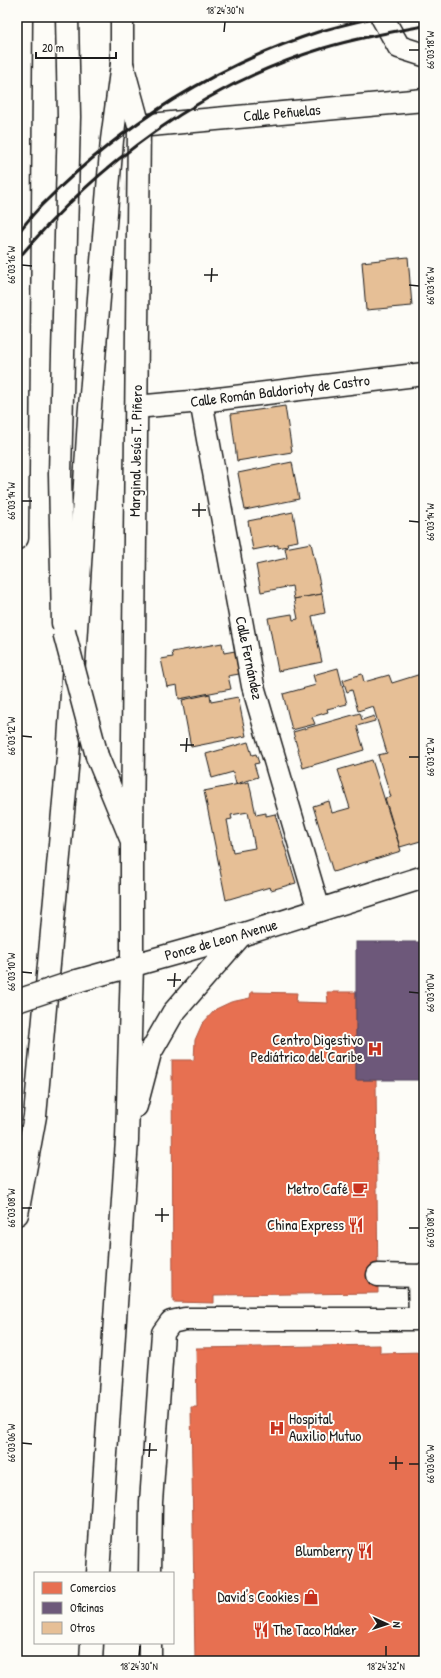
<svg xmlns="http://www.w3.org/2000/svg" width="441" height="1678" font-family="'Patrick Hand',sans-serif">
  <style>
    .shops { fill: #e76f51; stroke: #aa5641 }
    .offices { fill: #6d597a; stroke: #55475e }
    .building { fill: #e6bf96; stroke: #1c1c1c; fill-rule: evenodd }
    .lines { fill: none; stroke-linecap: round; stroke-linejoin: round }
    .minor-casing { stroke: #1c1c1c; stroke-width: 25 }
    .major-casing { stroke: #1c1c1c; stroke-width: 25 }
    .highway-casing { stroke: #1c1c1c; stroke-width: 25 }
    .minor { stroke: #fdfcf7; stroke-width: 22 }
    .major { stroke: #fdfcf7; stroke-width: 22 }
    .highway { stroke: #fdfcf7; stroke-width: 22 }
    .rail { stroke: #1c1c1c; stroke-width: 3 }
    .major-bridge-casing { stroke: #1c1c1c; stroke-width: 25; stroke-linecap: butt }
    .highway-bridge-casing { stroke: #1c1c1c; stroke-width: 25; stroke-linecap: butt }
    .major-bridge { stroke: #fdfcf7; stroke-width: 22 }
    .highway-bridge { stroke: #fdfcf7; stroke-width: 22 }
    .ticks { fill: none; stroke: #1c1c1c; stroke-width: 1.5 }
    .labels { text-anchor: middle; stroke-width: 4; stroke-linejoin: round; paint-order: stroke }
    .street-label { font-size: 15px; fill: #1c1c1c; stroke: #fdfcf7 }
    .poi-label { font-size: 15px; fill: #1c1c1c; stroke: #fdfcf7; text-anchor: end }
    .neatline { fill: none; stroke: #1c1c1c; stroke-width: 1.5 }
    .ticks-label { font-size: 10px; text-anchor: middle; fill: #1c1c1c }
  </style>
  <rect width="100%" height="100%" fill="#fdfcf7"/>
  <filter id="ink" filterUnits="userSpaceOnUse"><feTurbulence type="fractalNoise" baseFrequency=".025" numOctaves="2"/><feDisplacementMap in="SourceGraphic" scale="8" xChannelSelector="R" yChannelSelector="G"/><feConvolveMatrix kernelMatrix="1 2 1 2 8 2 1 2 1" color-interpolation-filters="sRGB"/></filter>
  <g filter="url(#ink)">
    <g class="shops">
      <path d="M 251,992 L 297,993 L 296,1002 L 328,1003 L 327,992 L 356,992 L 356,1080 L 376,1080 L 378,1293 L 214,1295 L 214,1303 L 173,1302 L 172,1060 L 194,1060 L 195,1040 L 202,1024 L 216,1009 L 231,1002 L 250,998 Z"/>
      <path d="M 380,1345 L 380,1353 L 424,1352 L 424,1661 L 224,1661 L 224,1659 L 195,1660 L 191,1407 L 197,1407 L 196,1348 Z"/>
    </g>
    <rect class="offices" x="356" y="942" width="68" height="138"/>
    <g class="building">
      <path d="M 408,257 L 412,306 L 366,310 L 362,262 Z"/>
      <path d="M 285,406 L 292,452 L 237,461 L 231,414 Z"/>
      <path d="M 292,462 L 299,499 L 245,510 L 238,473 Z"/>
      <path d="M 293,512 L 298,541 L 287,543 L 288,546 L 278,548 L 278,545 L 253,550 L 248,521 Z"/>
      <path d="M 311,543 L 322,594 L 294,599 L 292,586 L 261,592 L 256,565 L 287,558 L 285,548 Z"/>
      <path d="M 322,594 L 325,613 L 312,616 L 322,662 L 278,671 L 268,618 L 292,614 L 293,620 L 298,619 L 294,599 Z"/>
      <path d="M 222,643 L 224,653 L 235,651 L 239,674 L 228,676 L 231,689 L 179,699 L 177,685 L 167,687 L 161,659 L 173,657 L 172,652 Z"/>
      <path d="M 338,668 L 347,704 L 327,709 L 328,712 L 312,717 L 315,724 L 292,730 L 283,694 L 316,685 L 313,675 Z"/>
      <path d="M 424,673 L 424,840 L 400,847 L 385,798 L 391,797 L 378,755 L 387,753 L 373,706 L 358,711 L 352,690 L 347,692 L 343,680 L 362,674 L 364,682 L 389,675 L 392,683 Z"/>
      <path d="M 210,694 L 211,702 L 238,697 L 246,736 L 191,747 L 182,700 Z"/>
      <path d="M 360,713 L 362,720 L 374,716 L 375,721 L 357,726 L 364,750 L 303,768 L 293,732 Z"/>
      <path d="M 248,742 L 252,755 L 256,754 L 259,763 L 254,764 L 258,777 L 236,784 L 233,772 L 212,778 L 206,754 Z"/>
      <path d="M 372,760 L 401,851 L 333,872 L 313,806 L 329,801 L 332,813 L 350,808 L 338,770 Z"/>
      <path d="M 249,782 L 256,815 L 266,813 L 266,816 L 275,814 L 296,883 L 271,890 L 270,887 L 226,900 L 204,791 ZM 248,812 L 255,848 L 233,852 L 227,820 L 232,819 L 231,815 Z"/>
    </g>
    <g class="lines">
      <g class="minor-casing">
        <g id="minor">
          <path d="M 382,17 L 399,47 L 424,55"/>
          <path d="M 122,64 L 139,126 L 132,841"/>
          <path d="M 139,126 L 424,100"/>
          <path d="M 201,401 L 253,686 L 319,910"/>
          <path d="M 136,407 L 201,401 L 424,374"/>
          <path d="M 378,1275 L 424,1276"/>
          <path d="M 419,1276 L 420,1319"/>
          <path d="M 150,1573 L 151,1502 L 163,1333 L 171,1322 L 185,1319 L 424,1319"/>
          <path d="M 150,1661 L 150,1643"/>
        </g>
      </g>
      <g class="major-casing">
        <path id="major" d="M 77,981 L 241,935 L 424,877"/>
      </g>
      <g class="highway-casing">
        <g id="highway">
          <path d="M 17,538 L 21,17"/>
          <path d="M 63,623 L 60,474 L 69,117 L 67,17"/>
          <path d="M 97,756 L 132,841 L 132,965 L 127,1140 L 98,1573"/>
          <path d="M 136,1106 L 150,1053 L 173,1013 L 241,935"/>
          <path d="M 17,1214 L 35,1116 L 68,758 L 89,419 L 112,140 L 122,64 L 122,17"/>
          <path d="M 91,1661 L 92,1643"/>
        </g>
      </g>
      <use href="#minor" class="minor"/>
      <use href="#major" class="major"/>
      <use href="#highway" class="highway"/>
      <g class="rail">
        <path d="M 17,234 C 27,222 36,210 47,200 C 123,124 216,65 318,32 C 337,26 357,22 376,17"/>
        <path d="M 17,260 C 98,163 202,85 324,48 C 357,38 390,32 424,26"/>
      </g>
      <g class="major-bridge-casing">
        <path id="major-bridge" d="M 17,1001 L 77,981"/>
      </g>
      <g class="highway-bridge-casing">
        <path id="highway-bridge" d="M 64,632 L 97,756"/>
      </g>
      <use href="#major-bridge" class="major-bridge"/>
      <use href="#highway-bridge" class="highway-bridge"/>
    </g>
  </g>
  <path class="ticks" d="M 224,32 L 225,22M 409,50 L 419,50M 22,265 L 32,266M 204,275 L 218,275M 211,282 L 212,268M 409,285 L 419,286M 22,501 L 32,501M 192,510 L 206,510M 199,517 L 199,503M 409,521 L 419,522M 22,736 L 32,737M 180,745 L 194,745M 186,752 L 187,738M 409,757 L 419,757M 22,972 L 32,973M 167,980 L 181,980M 174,987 L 175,973M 409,992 L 419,993M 22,1208 L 32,1208M 155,1215 L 169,1215M 162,1222 L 162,1208M 409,1228 L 419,1228M 22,1443 L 32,1444M 143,1450 L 157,1450M 149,1457 L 150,1443M 389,1463 L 403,1463M 409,1464 L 419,1464M 396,1470 L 396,1456M 139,1656 L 140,1646M 386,1656 L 386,1646"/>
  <defs>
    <g id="hospital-bare" transform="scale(1.2)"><path d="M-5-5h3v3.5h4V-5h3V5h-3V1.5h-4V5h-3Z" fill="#c8321e" stroke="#fdfcf7" stroke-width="2.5" paint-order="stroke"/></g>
    <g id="cafe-bare" transform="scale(1.2)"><path d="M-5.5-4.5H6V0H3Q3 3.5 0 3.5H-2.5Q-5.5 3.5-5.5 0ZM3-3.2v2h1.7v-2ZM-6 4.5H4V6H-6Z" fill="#c8321e" stroke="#fdfcf7" stroke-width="2.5" paint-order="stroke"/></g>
    <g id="restaurant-bare" transform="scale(1.2)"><path d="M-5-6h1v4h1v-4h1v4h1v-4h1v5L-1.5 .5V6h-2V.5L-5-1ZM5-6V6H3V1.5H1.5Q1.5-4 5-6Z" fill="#c8321e" stroke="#fdfcf7" stroke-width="2.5" paint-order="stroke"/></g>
    <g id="shop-bare" transform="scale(1.2)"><path d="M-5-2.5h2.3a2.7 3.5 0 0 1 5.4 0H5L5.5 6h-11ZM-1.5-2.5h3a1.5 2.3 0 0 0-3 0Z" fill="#c8321e" stroke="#fdfcf7" stroke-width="2.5" paint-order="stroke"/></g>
  </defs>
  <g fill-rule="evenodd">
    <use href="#hospital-bare" x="375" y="1049"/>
    <use href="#cafe-bare" x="360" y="1189"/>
    <use href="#restaurant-bare" x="356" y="1225"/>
    <use href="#hospital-bare" x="277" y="1428"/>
    <use href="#restaurant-bare" x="365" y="1551"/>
    <use href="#shop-bare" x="311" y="1597"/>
    <use href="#restaurant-bare" x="261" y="1630"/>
  </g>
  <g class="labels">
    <g class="street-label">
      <text transform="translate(282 113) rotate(-5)" y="5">Calle Peñuelas</text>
      <text transform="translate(280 391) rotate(-7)" y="5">Calle Román Baldorioty de Castro</text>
      <text transform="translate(136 451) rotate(-89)" y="5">Marginal Jesús T. Piñero</text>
      <text transform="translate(249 658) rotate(78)" y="5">Calle Fernández</text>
      <text transform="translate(221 940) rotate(-16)" y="5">Ponce de Leon Avenue</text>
    </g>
    <g class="poi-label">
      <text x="363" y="1045">Centro Digestivo<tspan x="363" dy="17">Pediátrico del Caribe</tspan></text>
      <text x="348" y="1194">Metro Café</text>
      <text x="344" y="1230">China Express</text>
      <text x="289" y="1424" text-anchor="start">Hospital<tspan x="289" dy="17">Auxilio Mutuo</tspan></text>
      <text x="353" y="1556">Blumberry</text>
      <text x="299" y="1602">David's Cookies</text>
      <text x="273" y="1635" text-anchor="start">The Taco Maker</text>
    </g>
  </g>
  <rect width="441" height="1678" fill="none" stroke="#fdfcf7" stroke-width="44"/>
  <rect x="34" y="1572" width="140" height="72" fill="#fdfcf7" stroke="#a3a29f"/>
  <rect x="42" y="1582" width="20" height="12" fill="#e76f51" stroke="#a3a29f"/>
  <text x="70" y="1592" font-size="12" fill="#1c1c1c">Comercios</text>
  <rect x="42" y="1602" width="20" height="12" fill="#6d597a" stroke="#a3a29f"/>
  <text x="70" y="1612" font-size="12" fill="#1c1c1c">Oficinas</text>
  <rect x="42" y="1622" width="20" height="12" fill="#e6bf96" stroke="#a3a29f"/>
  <text x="70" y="1632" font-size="12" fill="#1c1c1c">Otros</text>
  <g transform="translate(387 1624) rotate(93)" stroke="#fdfcf7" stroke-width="3" paint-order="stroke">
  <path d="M0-3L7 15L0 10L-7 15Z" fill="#1c1c1c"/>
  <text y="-6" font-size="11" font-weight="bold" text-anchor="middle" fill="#1c1c1c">N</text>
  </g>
  <path d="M36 52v6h80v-6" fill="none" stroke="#1c1c1c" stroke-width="2"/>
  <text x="42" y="52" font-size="12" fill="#1c1c1c" stroke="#fdfcf7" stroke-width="3" paint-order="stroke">20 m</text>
  <rect x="22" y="22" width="397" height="1634" class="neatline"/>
  <g class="ticks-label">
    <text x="225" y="14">18°24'30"N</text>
    <text transform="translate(430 50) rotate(-90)" y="4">66°03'18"W</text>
    <text transform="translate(11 265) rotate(-90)" y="4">66°03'16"W</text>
    <text transform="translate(430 286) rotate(-90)" y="4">66°03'16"W</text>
    <text transform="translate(11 501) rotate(-90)" y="4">66°03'14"W</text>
    <text transform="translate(430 522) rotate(-90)" y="4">66°03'14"W</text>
    <text transform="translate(11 736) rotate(-90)" y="4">66°03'12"W</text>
    <text transform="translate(430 757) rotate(-90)" y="4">66°03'12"W</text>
    <text transform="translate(11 972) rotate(-90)" y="4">66°03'10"W</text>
    <text transform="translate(430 993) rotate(-90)" y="4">66°03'10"W</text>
    <text transform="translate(11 1208) rotate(-90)" y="4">66°03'08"W</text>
    <text transform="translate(430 1228) rotate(-90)" y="4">66°03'08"W</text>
    <text transform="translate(11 1443) rotate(-90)" y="4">66°03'06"W</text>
    <text transform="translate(430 1464) rotate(-90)" y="4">66°03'06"W</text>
    <text x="139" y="1670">18°24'30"N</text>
    <text x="386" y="1670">18°24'32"N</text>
  </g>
</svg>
